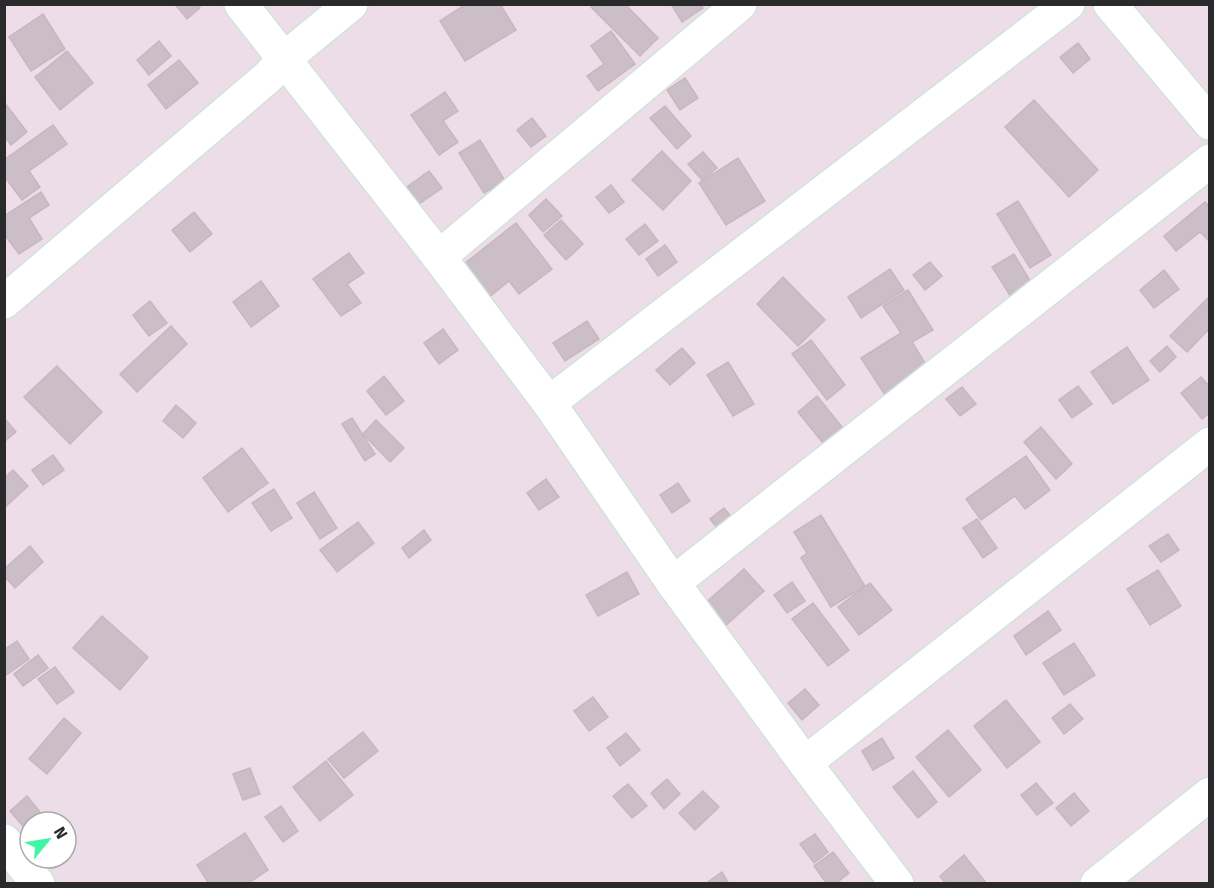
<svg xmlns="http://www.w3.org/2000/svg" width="1214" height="888" font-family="'Fira Sans',sans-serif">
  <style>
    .building { fill: #cbbec7; stroke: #c8b6c1; stroke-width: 1.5 }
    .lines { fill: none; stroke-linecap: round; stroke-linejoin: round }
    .minor-casing { stroke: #d2e3db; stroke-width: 36 }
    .minor { stroke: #fff; stroke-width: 33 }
  </style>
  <rect width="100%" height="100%" fill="#ecdde8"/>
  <g class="building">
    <path d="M 175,4 L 197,4 L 200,8 L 187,19 Z"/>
    <path d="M 466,4 L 500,4 L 516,30 L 465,61 L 440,21 Z"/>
    <path d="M 594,4 L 625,4 L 658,38 L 640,56 L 591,7 Z"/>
    <path d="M 671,4 L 700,4 L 703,8 L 682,22 Z"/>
    <path d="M 43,14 L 65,49 L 31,71 L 9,37 Z"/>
    <path d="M 611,31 L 635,64 L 598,91 L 587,76 L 604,64 L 591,46 Z"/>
    <path d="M 159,41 L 171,56 L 149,75 L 137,60 Z"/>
    <path d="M 1078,43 L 1090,59 L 1073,73 L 1060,57 Z"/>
    <path d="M 67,51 L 93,83 L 60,110 L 35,77 Z"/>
    <path d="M 179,60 L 198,83 L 166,109 L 148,85 Z"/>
    <path d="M 685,78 L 698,98 L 680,110 L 667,90 Z"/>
    <path d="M 445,92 L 458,111 L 443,121 L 458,142 L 439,155 L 411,115 Z"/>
    <path d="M 1034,100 L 1098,170 L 1069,197 L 1005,127 Z"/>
    <path d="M 4,102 L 27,132 L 11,145 L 4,136 Z"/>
    <path d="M 665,106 L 691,136 L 677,149 L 650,118 Z"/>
    <path d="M 532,118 L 546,136 L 531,147 L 517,130 Z"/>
    <path d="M 53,125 L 67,144 L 29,171 L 40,187 L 22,200 L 4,176 L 4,160 Z"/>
    <path d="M 480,140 L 505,181 L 484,193 L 459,153 Z"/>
    <path d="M 662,151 L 691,181 L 663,210 L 632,180 Z"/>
    <path d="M 703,152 L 717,168 L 702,180 L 688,164 Z"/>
    <path d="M 738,158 L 765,201 L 726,225 L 699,183 Z"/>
    <path d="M 429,171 L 442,188 L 419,204 L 407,187 Z"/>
    <path d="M 611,185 L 624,202 L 609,213 L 596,197 Z"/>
    <path d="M 41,192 L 49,205 L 29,218 L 42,239 L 19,254 L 4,234 L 4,216 Z"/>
    <path d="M 546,199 L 562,216 L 543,232 L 529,215 Z"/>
    <path d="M 1018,201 L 1051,255 L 1030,268 L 997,214 Z"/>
    <path d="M 1205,202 L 1210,207 L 1210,242 L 1200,232 L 1176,251 L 1164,236 Z"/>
    <path d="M 194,212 L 212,234 L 190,252 L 172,230 Z"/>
    <path d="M 561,220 L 583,244 L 566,260 L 544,235 Z"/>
    <path d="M 516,223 L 552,269 L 519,294 L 509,281 L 488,298 L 464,264 Z"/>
    <path d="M 645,224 L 658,241 L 639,255 L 626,239 Z"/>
    <path d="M 665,245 L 677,262 L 658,276 L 646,259 Z"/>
    <path d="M 349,253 L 364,273 L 347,284 L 361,303 L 341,316 L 313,279 Z"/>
    <path d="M 1014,254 L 1032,284 L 1011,297 L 992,267 Z"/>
    <path d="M 930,262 L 942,276 L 925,290 L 913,275 Z"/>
    <path d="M 890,269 L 904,290 L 861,318 L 848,297 Z"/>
    <path d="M 1164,270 L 1179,289 L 1154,308 L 1140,290 Z"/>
    <path d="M 783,277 L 825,320 L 798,346 L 757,304 Z"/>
    <path d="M 261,281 L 279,306 L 251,327 L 233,302 Z"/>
    <path d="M 908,290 L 933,330 L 912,342 L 928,368 L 885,395 L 861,358 L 901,333 L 883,306 Z"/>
    <path d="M 1210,296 L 1210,328 L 1187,352 L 1170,336 Z"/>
    <path d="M 150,301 L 167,323 L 149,336 L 133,315 Z"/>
    <path d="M 587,321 L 599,339 L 565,361 L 553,343 Z"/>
    <path d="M 171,326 L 187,344 L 137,392 L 120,374 Z"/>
    <path d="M 443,329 L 458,350 L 439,364 L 424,343 Z"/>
    <path d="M 811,340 L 845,385 L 827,400 L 792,354 Z"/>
    <path d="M 1167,346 L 1176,357 L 1160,372 L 1150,361 Z"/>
    <path d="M 1127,347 L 1149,380 L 1113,404 L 1091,372 Z"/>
    <path d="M 682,348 L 695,363 L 670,385 L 656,370 Z"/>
    <path d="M 728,362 L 754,404 L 733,416 L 707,375 Z"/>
    <path d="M 57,366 L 102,412 L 70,444 L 24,397 Z"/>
    <path d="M 384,376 L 404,401 L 386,415 L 367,391 Z"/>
    <path d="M 1201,377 L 1210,387 L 1210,412 L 1202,419 L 1181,393 Z"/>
    <path d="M 1078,386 L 1092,404 L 1072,418 L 1059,400 Z"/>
    <path d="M 962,387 L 976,404 L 960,416 L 946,399 Z"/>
    <path d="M 817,396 L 846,432 L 827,448 L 798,412 Z"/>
    <path d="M 176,405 L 196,423 L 183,438 L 163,421 Z"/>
    <path d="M 4,418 L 16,432 L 4,442 Z"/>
    <path d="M 352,418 L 375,454 L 365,461 L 342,424 Z"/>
    <path d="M 376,420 L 404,448 L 390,462 L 363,434 Z"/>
    <path d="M 1041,427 L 1072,464 L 1056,479 L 1024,442 Z"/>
    <path d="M 242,448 L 268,483 L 228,512 L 203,478 Z"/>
    <path d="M 53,455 L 64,470 L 43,485 L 32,470 Z"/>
    <path d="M 1026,456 L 1050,490 L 1025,509 L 1015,496 L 981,520 L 966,499 Z"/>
    <path d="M 13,470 L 28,486 L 5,507 L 4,478 Z"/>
    <path d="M 546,479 L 559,497 L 539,510 L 527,493 Z"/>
    <path d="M 678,483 L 690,501 L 672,513 L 660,495 Z"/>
    <path d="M 274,489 L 292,518 L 271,531 L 252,503 Z"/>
    <path d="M 314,492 L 337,528 L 320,539 L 297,503 Z"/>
    <path d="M 724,508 L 738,525 L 724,537 L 710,519 Z"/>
    <path d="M 821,515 L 865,586 L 831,607 L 801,558 L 807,553 L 794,532 Z"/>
    <path d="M 977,519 L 997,548 L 983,558 L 963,528 Z"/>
    <path d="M 358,522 L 374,543 L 337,572 L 320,550 Z"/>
    <path d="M 424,530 L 431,540 L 409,558 L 402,548 Z"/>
    <path d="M 1168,534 L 1179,550 L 1161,562 L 1149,546 Z"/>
    <path d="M 30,546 L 43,562 L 15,588 L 4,576 L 4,569 Z"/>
    <path d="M 744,569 L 764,591 L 724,627 L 704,604 Z"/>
    <path d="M 1158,570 L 1181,606 L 1150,625 L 1127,589 Z"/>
    <path d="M 627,572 L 639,594 L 598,616 L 586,595 Z"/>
    <path d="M 792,582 L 805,601 L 787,613 L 774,595 Z"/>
    <path d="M 870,583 L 892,610 L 859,635 L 838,607 Z"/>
    <path d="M 813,603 L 849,650 L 828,666 L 792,619 Z"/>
    <path d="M 1048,611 L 1061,630 L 1026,655 L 1014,636 Z"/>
    <path d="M 102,616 L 148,657 L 120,690 L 73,648 Z"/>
    <path d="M 17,641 L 29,659 L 6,675 L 4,673 L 4,650 Z"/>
    <path d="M 1074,643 L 1095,675 L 1064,695 L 1043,663 Z"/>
    <path d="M 38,655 L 48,668 L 23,686 L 14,674 Z"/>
    <path d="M 55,667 L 74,692 L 57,704 L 38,679 Z"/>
    <path d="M 805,689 L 819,705 L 802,720 L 788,703 Z"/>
    <path d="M 593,697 L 608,717 L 589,731 L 574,711 Z"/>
    <path d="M 1006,700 L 1040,742 L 1007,768 L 974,726 Z"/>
    <path d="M 1070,704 L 1083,719 L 1064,734 L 1052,718 Z"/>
    <path d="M 64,718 L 81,733 L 47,774 L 29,759 Z"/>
    <path d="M 948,730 L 981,770 L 949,797 L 916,757 Z"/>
    <path d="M 363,732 L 378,751 L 344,778 L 328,759 Z"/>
    <path d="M 626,733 L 640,750 L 620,766 L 607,748 Z"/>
    <path d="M 882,738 L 894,758 L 873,770 L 862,751 Z"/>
    <path d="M 326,761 L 353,795 L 320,821 L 293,787 Z"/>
    <path d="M 250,768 L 260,794 L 243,800 L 233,774 Z"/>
    <path d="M 913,771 L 937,802 L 918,818 L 893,787 Z"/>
    <path d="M 667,779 L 680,794 L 664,809 L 651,793 Z"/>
    <path d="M 1036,783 L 1053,803 L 1037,815 L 1021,795 Z"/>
    <path d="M 628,784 L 647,806 L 632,818 L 613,796 Z"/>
    <path d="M 703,791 L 719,807 L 695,830 L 679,813 Z"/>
    <path d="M 1074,793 L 1089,811 L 1071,826 L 1056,808 Z"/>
    <path d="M 27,796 L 40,812 L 23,826 L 10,811 Z"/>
    <path d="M 281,806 L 298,831 L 283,842 L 265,817 Z"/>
    <path d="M 245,833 L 268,870 L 247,884 L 209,884 L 197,865 Z"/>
    <path d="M 815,834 L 828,852 L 814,863 L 800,844 Z"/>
    <path d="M 833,852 L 849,873 L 835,884 L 827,884 L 814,866 Z"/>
    <path d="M 964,855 L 987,884 L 946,884 L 940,876 Z"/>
    <path d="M 722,872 L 729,884 L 705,884 Z"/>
  </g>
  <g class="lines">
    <g class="minor-casing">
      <g id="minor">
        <path d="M 241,4 L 439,257 L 549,403 L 673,583 L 805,763 L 897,884"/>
        <path d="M 1110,4 L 1210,123"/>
        <path d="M 439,257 L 740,4"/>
        <path d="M 4,302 L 268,77 L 284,59 L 351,4"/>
        <path d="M 549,403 L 1068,4"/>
        <path d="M 673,583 L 1210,161"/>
        <path d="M 805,763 L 1210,444"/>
        <path d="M 4,841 L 38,884"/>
        <path d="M 1097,884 L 1210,794"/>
      </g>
    </g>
    <use href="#minor" class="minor"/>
  </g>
  <rect width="1214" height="888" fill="none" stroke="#2a2a2a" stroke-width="12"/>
  <g transform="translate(48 840) rotate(60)"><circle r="28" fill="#ffffff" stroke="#aaaaaa" stroke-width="1.5"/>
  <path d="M0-4.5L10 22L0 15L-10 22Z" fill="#3ff7a3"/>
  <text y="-9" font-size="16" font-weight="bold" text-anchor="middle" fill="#2a2a2a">N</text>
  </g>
</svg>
